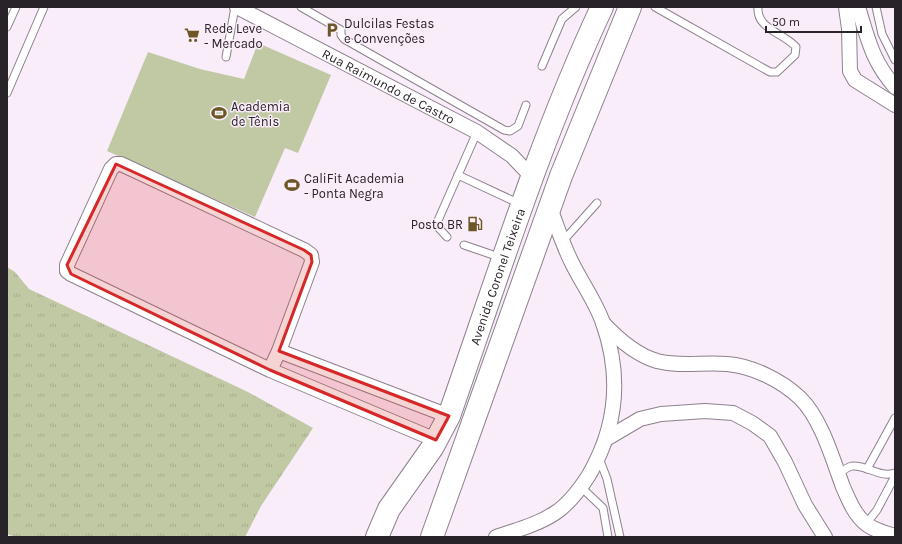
<svg xmlns="http://www.w3.org/2000/svg" width="902" height="544" font-family="Karla,sans-serif">
  <style>
    .park { fill: url(#park-tufts) }
    .pitch { fill: #c1c9a4 }
    .lines { fill: none; stroke-linecap: round; stroke-linejoin: round }
    .lane-casing { stroke: #8d818d; stroke-width: 9 }
    .street-casing { stroke: #8d818d; stroke-width: 16 }
    .highway-casing { stroke: #8d818d; stroke-width: 24 }
    .lane { stroke: #fff; stroke-width: 7 }
    .street { stroke: #fff; stroke-width: 14 }
    .highway { stroke: #fff; stroke-width: 22 }
    .marked { fill: #d62828; fill-opacity: 0.2; stroke: #d62828; stroke-width: 3; stroke-linejoin: round }
    .labels { text-anchor: middle; stroke-width: 3; stroke-linejoin: round; paint-order: stroke }
    .poi-label { font-size: 13px; fill: #282328; stroke: #faedfa; text-anchor: start }
    .street-label { font-size: 13px; fill: #282328; stroke: #faedfa }
  </style>
  <defs>
    <pattern id="park-tufts" width="24" height="20" patternUnits="userSpaceOnUse"><rect width="24" height="20" fill="#c1c9a4"/><path d="M3 7l-1-3M5 7V3M7 7l1-3M15 17l-1-3M17 17v-4M19 17l1-3" fill="none" stroke="#a6ac8d"/></pattern>
  </defs>
  <rect width="100%" height="100%" fill="#faedfa"/>
  <path class="park" d="M 7,267 L 15,272 L 29,289 L 248,392 L 313,428 L 261,506 L 245,537 L 15,537 L 7,534 Z"/>
  <path class="pitch" d="M 258,43 L 331,75 L 298,153 L 285,148 L 255,217 L 107,151 L 148,52 L 200,69 L 244,79 Z"/>
  <g class="lines">
    <g class="lane-casing">
      <g id="lane">
        <path d="M 301,7 L 341,30 L 341,35 L 344,39 L 504,130 L 510,131 L 518,126 L 526,105"/>
        <path d="M 655,7 L 770,72 L 777,72 L 795,55 L 796,47 C 784,33 756,29 758,7"/>
        <path d="M 876,7 L 882,34 L 895,60"/>
        <path d="M 7,27 L 16,7"/>
        <path d="M 226,57 L 235,7"/>
        <path d="M 542,66 L 562,19 L 576,7"/>
        <path d="M 7,93 L 44,7"/>
        <path d="M 458,175 L 520,204"/>
        <path d="M 447,237 L 436,225 L 477,132"/>
        <path d="M 563,241 L 597,203"/>
        <path d="M 464,245 L 502,258"/>
        <path d="M 599,458 L 607,479 L 620,537"/>
        <path d="M 867,469 L 895,418"/>
        <path d="M 838,474 C 842,471 848,467 852,466 C 868,465 879,478 895,473"/>
        <path d="M 581,487 L 603,508 L 608,537"/>
        <path d="M 866,524 L 877,510 L 895,476"/>
      </g>
    </g>
    <g class="street-casing">
      <g id="street">
        <path id="s1" d="M 237,7 L 477,132 L 512,156 L 532,177"/>
        <path d="M 846,7 L 849,29 L 850,71 L 855,80 L 895,105"/>
        <path d="M 858,7 C 868,39 872,61 895,87"/>
        <path d="M 603,323 C 618,339 636,355 657,361 C 680,367 703,362 727,364 C 752,366 781,380 800,398 C 821,418 833,460 843,487 C 849,500 854,514 865,523 C 873,530 885,533 895,536"/>
        <path d="M 279,351 L 449,416"/>
        <path d="M 270,370 L 279,351 L 312,262 L 311,255 L 304,250 L 121,164 L 116,164 L 111,169 L 67,265 L 67,271 L 71,274 L 270,370 L 436,440"/>
        <path d="M 606,439 L 640,419 L 661,414 L 705,411 L 733,413 L 752,423 L 770,436 L 785,462 L 805,505 L 825,537"/>
        <path d="M 496,537 C 516,530 537,525 555,513 C 569,504 580,489 589,475 C 617,427 622,377 603,323 C 596,302 581,282 571,261 C 563,245 557,226 550,208"/>
      </g>
    </g>
    <g class="highway-casing">
      <g id="highway">
        <path id="s2" d="M 377,537 L 389,509 L 432,448 L 449,416 C 497,279 540,139 602,7"/>
        <path d="M 432,537 L 561,176 L 630,7"/>
      </g>
    </g>
    <use href="#lane" class="lane"/>
    <use href="#street" class="street"/>
    <use href="#highway" class="highway"/>
  </g>
  <path class="marked" d="M 116,164 L 304,250 L 311,255 L 312,262 L 279,351 L 449,416 L 436,440 L 270,370 L 71,274 L 67,265 Z"/>
  <defs>
    <g id="parking-bare" transform="scale(1.2)"><path d="M-3.5-5.5H1a3.5 3.5 0 0 1 0 7H-1V5.5H-3.5ZM-1-3.4V-.6H.8a1.4 1.4 0 0 0 0-2.8Z" fill="#6e5727" stroke="#faedfa" stroke-width="2.5" paint-order="stroke"/></g>
    <g id="supermarket-bare" transform="scale(1.2)"><path d="M-6-5.5h2.5l.6 2H6L4.5 2H-2.5L-4.4-4H-6ZM-1.5 3.2a1.3 1.3 0 1 0 .1 0ZM3 3.2a1.3 1.3 0 1 0 .1 0Z" fill="#6e5727" stroke="#faedfa" stroke-width="2.5" paint-order="stroke"/></g>
    <g id="stadium-bare" transform="scale(1.2)"><path d="M0-5a6.5 5 0 1 0 0 10a6.5 5 0 1 0 0-10ZM-3.5-1.8h7v3.6h-7Z" fill="#6e5727" stroke="#faedfa" stroke-width="2.5" paint-order="stroke"/></g>
    <g id="fuel-bare" transform="scale(1.2)"><path d="M-5.5-6h7V0h2V4h1.3V-2.5L3-4.5l.8-.8L6-3V5H2.5V1h-1V6h-7ZM-4.2-4.7v3.2H.2V-4.7Z" fill="#6e5727" stroke="#faedfa" stroke-width="2.5" paint-order="stroke"/></g>
  </defs>
  <g fill-rule="evenodd">
    <use href="#parking-bare" x="332" y="30"/>
    <use href="#supermarket-bare" x="192" y="35"/>
    <use href="#stadium-bare" x="219" y="113"/>
    <use href="#stadium-bare" x="292" y="185"/>
    <use href="#fuel-bare" x="475" y="224"/>
  </g>
  <g class="labels">
    <g class="poi-label">
      <text x="344" y="28">Dulcilas Festas<tspan x="344" dy="15">e Convenções</tspan></text>
      <text x="204" y="33">Rede Leve<tspan x="204" dy="15">- Mercado</tspan></text>
      <text x="231" y="111">Academia<tspan x="231" dy="15">de Tênis</tspan></text>
      <text x="304" y="183">CaliFit Academia<tspan x="304" dy="15">- Ponta Negra</tspan></text>
      <text x="463" y="229" text-anchor="end">Posto BR</text>
    </g>
    <g class="street-label">
      <text dy="5" stroke="none"><textPath href="#s1" startOffset="171">Rua Raimundo de Castro</textPath></text>
      <text dy="5" stroke="none"><textPath href="#s2" startOffset="289">Avenida Coronel Teixeira</textPath></text>
    </g>
  </g>
  <rect width="902" height="544" fill="none" stroke="#282328" stroke-width="16"/>
  <path d="M766 26v6h95v-6" fill="none" stroke="#282328" stroke-width="2"/>
  <text x="772" y="26" font-size="12" fill="#282328" stroke="#faedfa" stroke-width="3" paint-order="stroke">50 m</text>
</svg>
